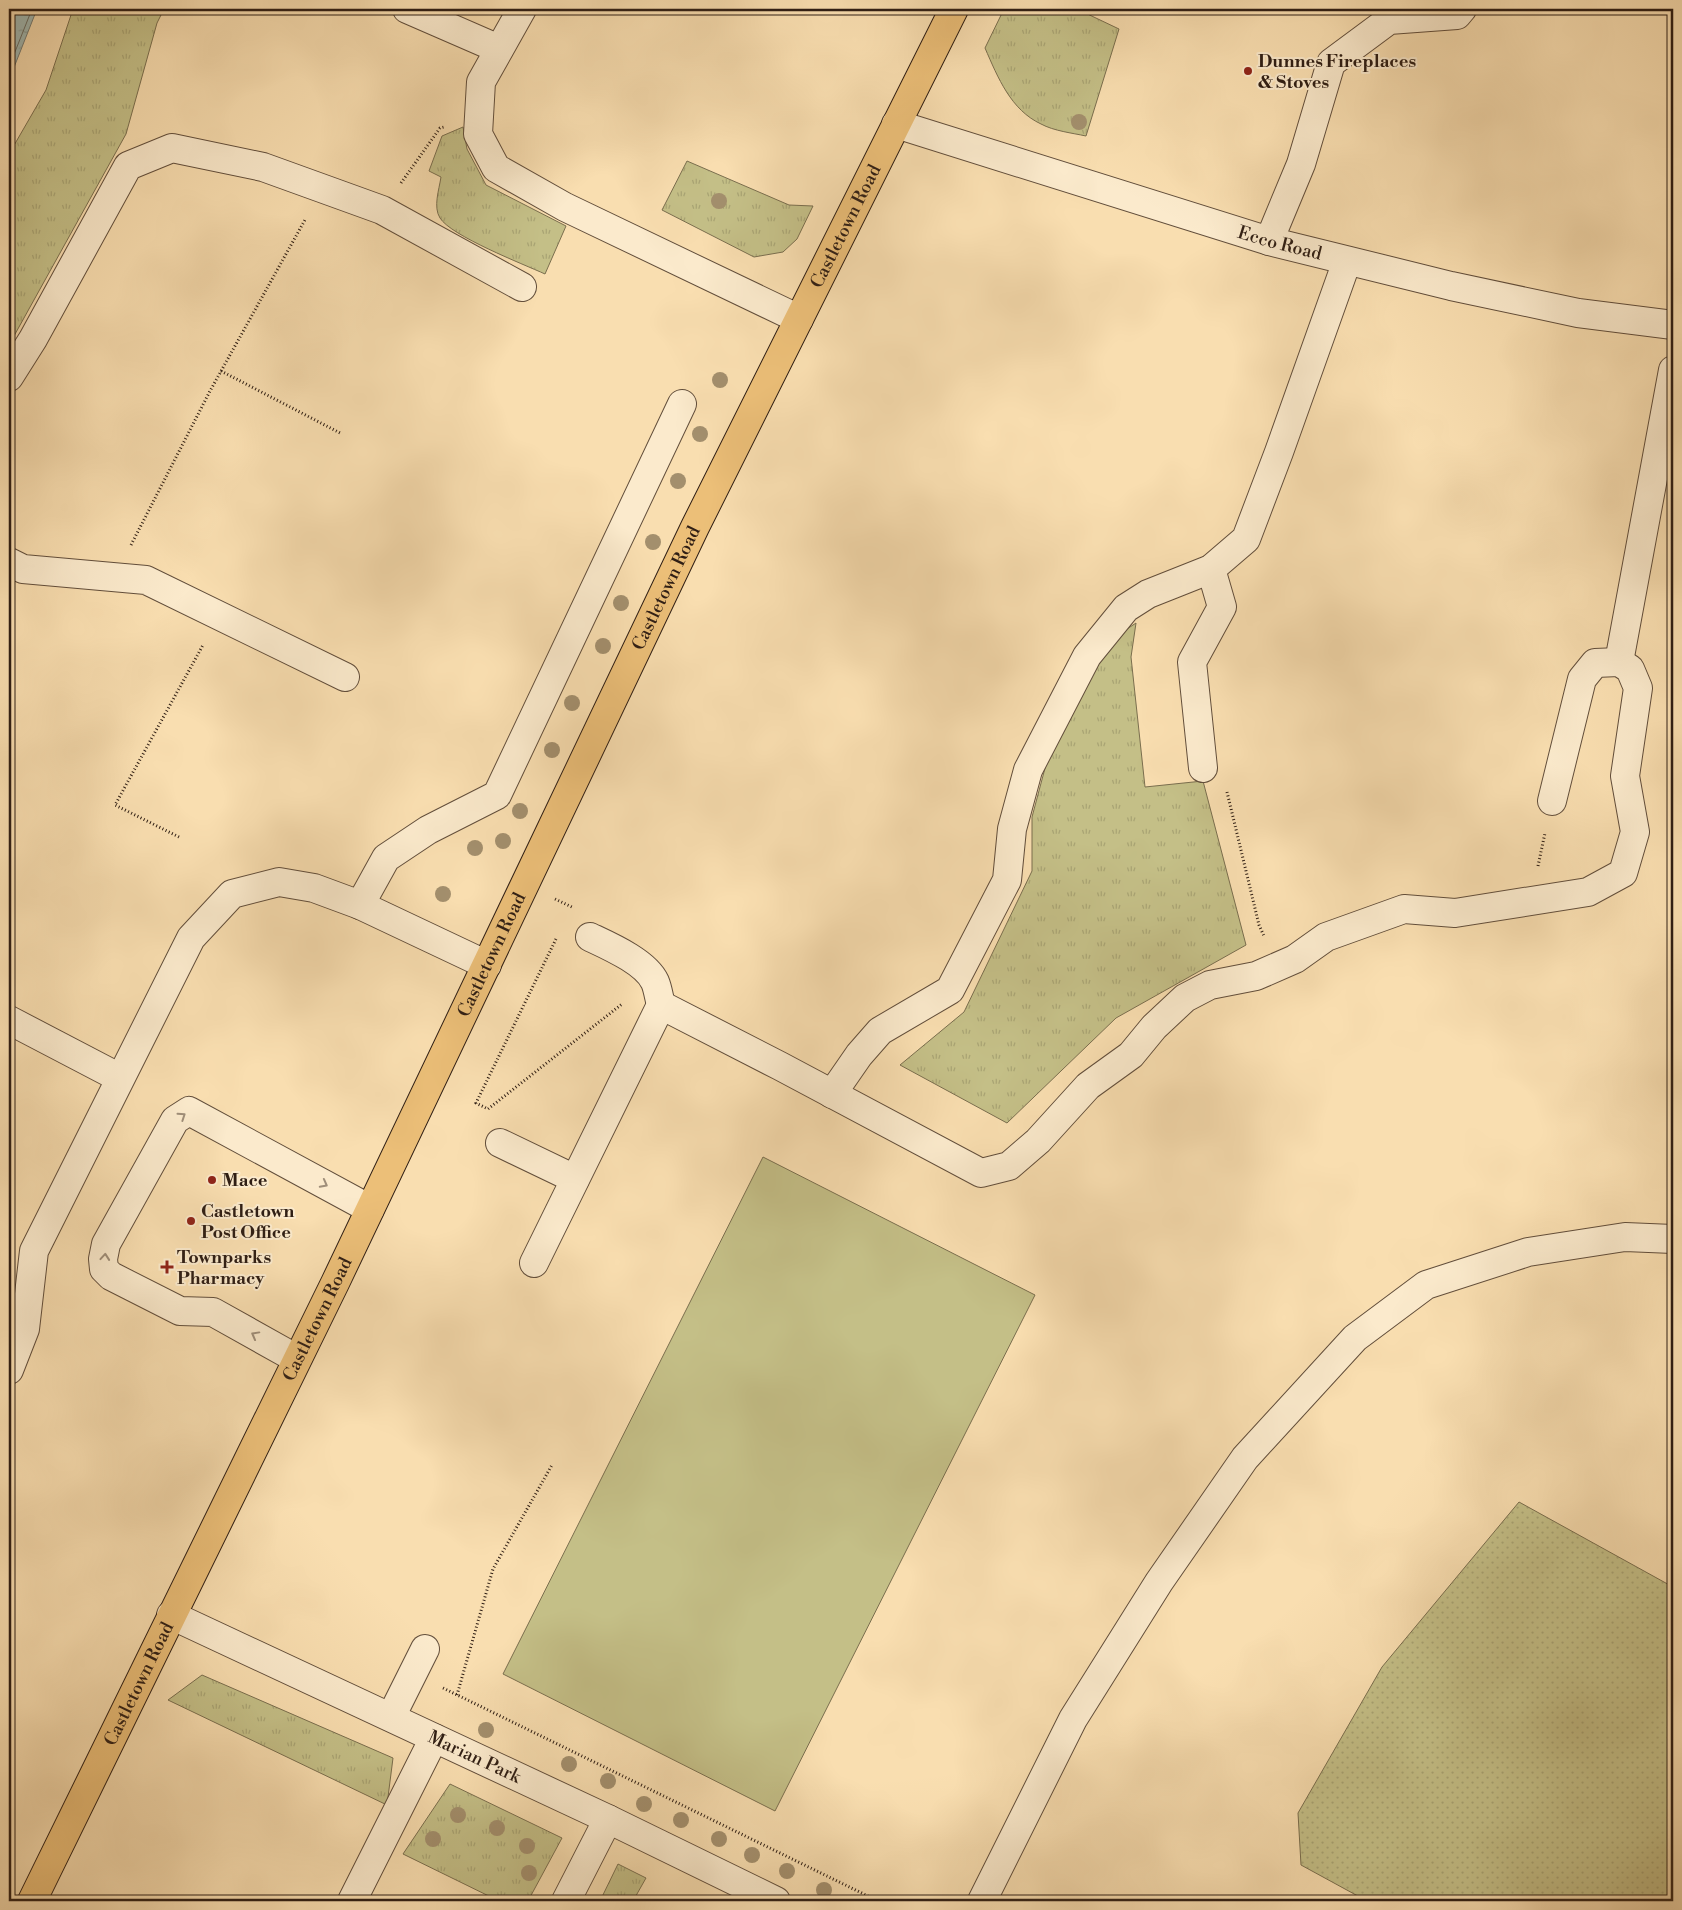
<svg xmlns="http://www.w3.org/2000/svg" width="1682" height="1910" font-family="'Libre Bodoni',serif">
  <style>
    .grass { fill: url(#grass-tufts); stroke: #7a6e4e }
    .park { fill: url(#park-dots); stroke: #7a6e4e }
    .pitch { fill: #c4bf87; stroke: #7a6e4e }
    .water { fill: url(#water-ripples); stroke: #737c75 }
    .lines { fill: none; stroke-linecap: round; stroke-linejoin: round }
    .shore { stroke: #686c64; stroke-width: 1 }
    .minor-casing { stroke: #624e3b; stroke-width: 30 }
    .major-casing { stroke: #2f1e14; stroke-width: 30 }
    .path { stroke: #2f1e14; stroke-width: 3; stroke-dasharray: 1 2.5; stroke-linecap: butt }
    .minor { stroke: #fbeacc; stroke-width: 28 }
    .major { stroke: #ecbf78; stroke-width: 28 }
    .tree { fill: #a38f6d }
    .oneway { stroke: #9f8e79 }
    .poi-dot { fill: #8f2418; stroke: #fbeacc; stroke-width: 2 }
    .labels { text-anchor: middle; stroke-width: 4; stroke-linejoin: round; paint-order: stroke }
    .poi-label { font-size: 18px; font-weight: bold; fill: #2f1e14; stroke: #fbeacc; text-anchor: start }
    .street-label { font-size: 18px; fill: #2f1e14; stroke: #fbeacc }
  </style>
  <defs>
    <pattern id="grass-tufts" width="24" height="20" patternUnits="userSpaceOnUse" patternTransform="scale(1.25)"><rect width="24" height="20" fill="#c4bf87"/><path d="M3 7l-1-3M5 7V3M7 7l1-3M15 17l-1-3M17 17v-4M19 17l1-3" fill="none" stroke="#a9a474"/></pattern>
    <pattern id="park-dots" width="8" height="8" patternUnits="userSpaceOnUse" patternTransform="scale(1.25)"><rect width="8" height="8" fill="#c4bf87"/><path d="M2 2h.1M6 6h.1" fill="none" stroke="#a9a474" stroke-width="1.8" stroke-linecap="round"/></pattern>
    <pattern id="water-ripples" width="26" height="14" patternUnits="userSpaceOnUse" patternTransform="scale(1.25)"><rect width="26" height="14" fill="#a1bab5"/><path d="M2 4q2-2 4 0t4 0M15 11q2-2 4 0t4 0" fill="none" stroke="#8b9f9b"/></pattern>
  </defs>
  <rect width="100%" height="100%" fill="#f9deb0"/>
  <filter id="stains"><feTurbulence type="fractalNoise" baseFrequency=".004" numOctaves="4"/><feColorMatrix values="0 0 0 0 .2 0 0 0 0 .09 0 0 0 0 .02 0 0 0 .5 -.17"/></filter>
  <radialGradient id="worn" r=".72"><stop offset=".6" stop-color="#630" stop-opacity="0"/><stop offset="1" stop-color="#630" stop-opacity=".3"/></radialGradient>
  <g class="grass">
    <path d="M 73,9 L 164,9 L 157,23 L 126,134 L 9,345 L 9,154 L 46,90 Z"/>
    <path d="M 1004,9 L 1077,9 L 1119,29 L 1086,136 C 1072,133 1054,131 1041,124 C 1011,110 998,78 985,48 Z"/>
    <path d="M 463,127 L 467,149 L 486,185 L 566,226 L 545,274 C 523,264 451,236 440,218 C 433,207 439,190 441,177 L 429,171 L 442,136 Z"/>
    <path d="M 687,161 L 789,205 L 813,206 L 797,239 L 783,252 L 754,257 L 662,210 Z"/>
    <path d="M 1136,623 L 1131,657 L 1145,787 L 1203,781 L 1246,945 L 1116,1018 L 1007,1123 L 900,1065 L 964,1012 L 1032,871 L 1032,817 L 1048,757 L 1092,671 L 1112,639 Z"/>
    <path d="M 202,1675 L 393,1758 L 387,1805 L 168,1700 Z"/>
    <path d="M 450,1784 L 562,1838 L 528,1901 L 499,1901 L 403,1854 Z"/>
    <path d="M 618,1864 L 646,1878 L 633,1901 L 600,1901 Z"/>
  </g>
  <path class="park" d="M 1519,1502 L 1673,1587 L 1673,1901 L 1367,1901 L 1301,1865 L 1298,1813 L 1382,1667 Z"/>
  <path class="pitch" d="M 763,1157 L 1035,1295 L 775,1811 L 503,1674 Z"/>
  <path class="water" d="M 9,9 L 37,9 L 9,80 Z"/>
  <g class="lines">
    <path class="shore" d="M 9,67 L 32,9"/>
    <g class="minor-casing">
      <g id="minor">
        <path d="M 407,9 L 499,49"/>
        <path d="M 522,9 L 481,82 L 478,134 L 496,168 L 565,207 L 799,319"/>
        <path id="s1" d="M 896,124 L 1269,241 L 1451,286 L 1578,313 L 1673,325"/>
        <path d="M 1269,241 L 1301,164 L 1331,63 L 1389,20 L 1457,15 L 1462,9"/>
        <path d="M 9,377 L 33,339 L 128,166 L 172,148 L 263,167 L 382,210 L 522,287"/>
        <path d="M 9,562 L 23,569 L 146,580 L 345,677"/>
        <path d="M 1619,662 L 1673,370"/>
        <path d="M 1203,768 L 1192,662 L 1222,607 L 1211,569"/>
        <path d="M 360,905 L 386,858 L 428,830 L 497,795 L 682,404"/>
        <path d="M 590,937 C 609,946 646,962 655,982 C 658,989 659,998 661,1005"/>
        <path d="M 9,1020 L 120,1078"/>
        <path d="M 832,1094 L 859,1055 L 880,1031 L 950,990 L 1007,880 L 1012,829 L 1028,770 L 1087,656 L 1126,608 L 1148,594 L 1211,569 L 1246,539 L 1279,452 L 1347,261"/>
        <path d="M 500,1143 L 575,1179"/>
        <path d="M 534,1263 L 661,1005 L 780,1066 L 981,1173 L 1009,1166 L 1038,1141 L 1088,1086 L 1131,1055 L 1154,1027 L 1185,998 L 1210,985 L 1256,976 L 1295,959 L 1326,937 L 1404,909 L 1455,913 L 1588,892 L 1623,873 L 1635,832 L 1625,776 L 1638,688 L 1630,669 L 1619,662 L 1595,663 L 1582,679 L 1552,801"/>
        <path d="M 297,1359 L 213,1312 L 180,1311 L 111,1276 L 104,1269 L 103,1259 L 106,1244 L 175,1120 L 189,1111 L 370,1209"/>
        <path d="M 9,1370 L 25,1329 L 34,1251 L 191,938 L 232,894 L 279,882 L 314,888 L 360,905 L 487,965"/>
        <path id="s2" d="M 171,1615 L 608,1819 L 776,1901"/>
        <path d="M 391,1717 L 425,1649"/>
        <path d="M 352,1901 L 434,1738"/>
        <path d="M 566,1901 L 608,1819"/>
        <path d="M 982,1901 L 1073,1719 L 1159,1582 L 1245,1458 L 1355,1338 L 1426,1285 L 1528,1252 L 1625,1237 L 1673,1239"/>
      </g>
    </g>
    <g class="major-casing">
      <g id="major">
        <path id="s3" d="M 32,1901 L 335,1283 L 695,527 L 954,9"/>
      </g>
    </g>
    <g class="path">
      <path d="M 401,183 L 440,128 L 444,127"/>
      <path d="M 221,371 L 342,434"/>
      <path d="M 131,545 L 210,391 L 306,218"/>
      <path d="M 1227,792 L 1259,925 L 1264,936"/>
      <path d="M 179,837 L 115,805 L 203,645"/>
      <path d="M 1538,866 L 1545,833"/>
      <path d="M 555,899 L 574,908"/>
      <path d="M 556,939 L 476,1103 L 488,1109 L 622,1004"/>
      <path d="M 443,1688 L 878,1901"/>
      <path d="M 457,1695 L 493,1569 L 552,1465"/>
    </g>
    <use href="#minor" class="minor"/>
    <use href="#major" class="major"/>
  </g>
  <g class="tree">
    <circle cx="1079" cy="122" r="8"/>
    <circle cx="719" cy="201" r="8"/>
    <circle cx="720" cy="380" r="8"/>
    <circle cx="700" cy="434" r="8"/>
    <circle cx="678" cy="481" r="8"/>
    <circle cx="653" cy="542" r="8"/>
    <circle cx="621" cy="603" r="8"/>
    <circle cx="603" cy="646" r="8"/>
    <circle cx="572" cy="703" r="8"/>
    <circle cx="552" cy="750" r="8"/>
    <circle cx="520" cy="811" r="8"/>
    <circle cx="503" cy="841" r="8"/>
    <circle cx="475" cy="848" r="8"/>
    <circle cx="443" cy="894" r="8"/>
    <circle cx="486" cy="1730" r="8"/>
    <circle cx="569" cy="1764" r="8"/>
    <circle cx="608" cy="1781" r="8"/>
    <circle cx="644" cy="1804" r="8"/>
    <circle cx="458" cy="1815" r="8"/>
    <circle cx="681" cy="1820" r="8"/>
    <circle cx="497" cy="1828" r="8"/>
    <circle cx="433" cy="1839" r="8"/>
    <circle cx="719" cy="1839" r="8"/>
    <circle cx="527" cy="1846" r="8"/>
    <circle cx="752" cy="1855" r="8"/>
    <circle cx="787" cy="1871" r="8"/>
    <circle cx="529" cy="1873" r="8"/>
    <circle cx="824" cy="1890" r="8"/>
  </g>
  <defs><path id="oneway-chevron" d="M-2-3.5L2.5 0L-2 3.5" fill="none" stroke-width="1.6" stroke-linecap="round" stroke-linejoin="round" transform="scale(1.25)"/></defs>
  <g class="oneway">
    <use href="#oneway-chevron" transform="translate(182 1116) rotate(-34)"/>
    <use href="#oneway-chevron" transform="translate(324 1184) rotate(28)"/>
    <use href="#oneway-chevron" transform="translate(105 1257) rotate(-85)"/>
    <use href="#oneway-chevron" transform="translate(255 1335) rotate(-151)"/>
  </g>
  <g class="poi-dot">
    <circle cx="1248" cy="71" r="5"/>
    <circle cx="212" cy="1180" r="5"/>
    <circle cx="191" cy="1221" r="5"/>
    <path d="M164.5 1259.5h5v5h5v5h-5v5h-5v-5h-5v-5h5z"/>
  </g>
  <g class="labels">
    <g class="poi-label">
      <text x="1258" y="67">Dunnes Fireplaces<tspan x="1258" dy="21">&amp; Stoves</tspan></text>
      <text x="222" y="1186">Mace</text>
      <text x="201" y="1217">Castletown<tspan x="201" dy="21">Post Office</tspan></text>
      <text x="177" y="1263">Townparks<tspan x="177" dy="21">Pharmacy</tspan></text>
    </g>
    <g class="street-label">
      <text dy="6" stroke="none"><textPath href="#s3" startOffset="1862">Castletown Road</textPath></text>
      <text dy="6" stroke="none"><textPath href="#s1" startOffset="402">Ecco Road</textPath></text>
      <text dy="6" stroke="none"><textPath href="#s3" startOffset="1458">Castletown Road</textPath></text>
      <text dy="6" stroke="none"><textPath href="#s3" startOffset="1052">Castletown Road</textPath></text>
      <text dy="6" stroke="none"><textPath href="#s3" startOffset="648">Castletown Road</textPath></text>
      <text dy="6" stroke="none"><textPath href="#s3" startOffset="242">Castletown Road</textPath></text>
      <text dy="6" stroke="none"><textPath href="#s2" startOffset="335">Marian Park</textPath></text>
    </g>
  </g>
  <rect width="1682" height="1910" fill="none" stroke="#f9deb0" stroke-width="30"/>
  <rect x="10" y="10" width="1662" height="1890" fill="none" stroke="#2f1e14" stroke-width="2.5"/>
  <rect x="15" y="15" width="1652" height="1880" fill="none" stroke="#2f1e14"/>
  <rect width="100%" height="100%" filter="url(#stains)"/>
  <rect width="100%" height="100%" fill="url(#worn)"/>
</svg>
